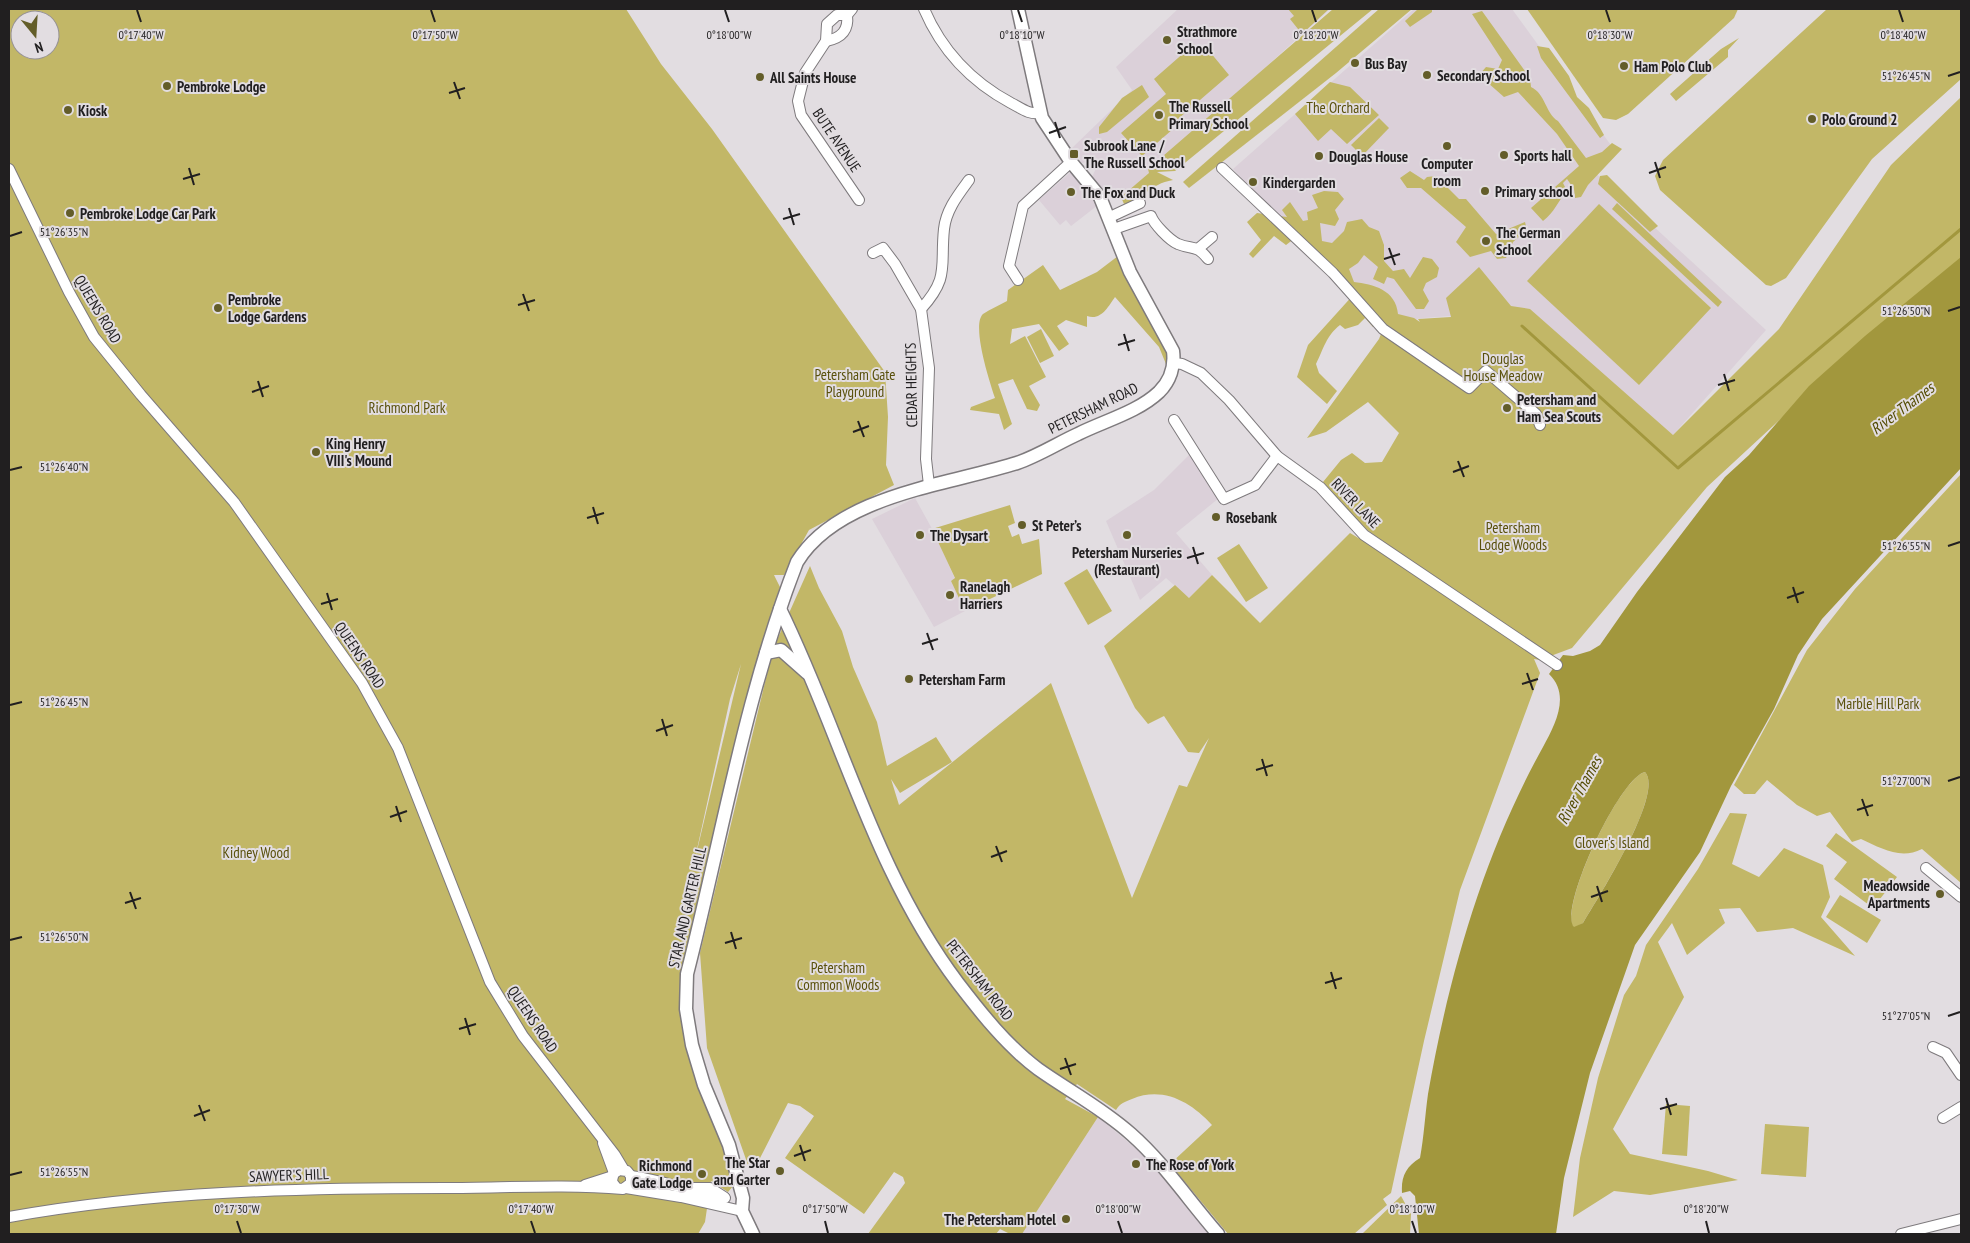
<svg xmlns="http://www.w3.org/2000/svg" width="1970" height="1243" viewBox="0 0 1970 1243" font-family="'PT Sans Narrow',sans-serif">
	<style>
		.built { fill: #dbd0d9 }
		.green { fill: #c2b767; fill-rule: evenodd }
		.water { fill: #a2973d; fill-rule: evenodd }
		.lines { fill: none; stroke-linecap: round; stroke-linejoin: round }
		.stream { stroke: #a2973d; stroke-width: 3 }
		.minor-casing { stroke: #7e7a7d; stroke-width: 12 }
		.major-casing { stroke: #7e7a7d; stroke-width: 15 }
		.minor { stroke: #fff; stroke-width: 10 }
		.major { stroke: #fff; stroke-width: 12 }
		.ticks { fill: none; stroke: #211f20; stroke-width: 2 }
		.poi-dot { fill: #635d29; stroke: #e2dde1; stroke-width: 2 }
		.labels { text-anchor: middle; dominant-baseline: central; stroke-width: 4; stroke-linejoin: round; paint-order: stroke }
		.poi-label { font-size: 15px; font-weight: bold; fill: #211f20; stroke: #e2dde1; text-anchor: start }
		.park-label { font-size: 15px; fill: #59500b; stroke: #e2dde1 }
		.street-label { font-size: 15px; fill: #211f20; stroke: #e2dde1 }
		.water-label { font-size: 16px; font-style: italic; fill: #544c03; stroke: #e2dde1 }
		.ticks-label { font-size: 12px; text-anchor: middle; fill: #211f20; stroke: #e2dde1; stroke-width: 4; stroke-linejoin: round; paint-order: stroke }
	</style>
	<rect width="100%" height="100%" fill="#e2dde1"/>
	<g class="built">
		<polygon points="1178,9 1330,9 1185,140 1127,199 1117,200 1112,198 1092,177 1097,166 1091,161 1082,163 1072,148 1132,90 1116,67"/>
		<polygon points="1414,9 1512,9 1613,148 1588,166 1766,330 1673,435 1522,311 1423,318 1381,325 1233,169"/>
		<polygon points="1072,171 1098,205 1071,226 1066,220 1060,225 1039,200"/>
		<polygon points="1190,454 1219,498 1176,533 1212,575 1189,598 1166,578 1140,600 1106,521 1154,490"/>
		<polygon points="915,498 936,536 955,579 951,581 965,611 934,627 872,519"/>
		<polygon points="1098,1117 1146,1157 1210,1234 1022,1234"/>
	</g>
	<g class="green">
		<path d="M9 9H626L661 64 712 129 885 372 888 417 886 465 894 485 809 530 784 575H774L780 587 754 669 681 1012 734 1185 728 1192 711 1181 705 1222 698 1234H9ZM20 20H50V50H20ZM741 664 692 872 730 699Z"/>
		<polygon points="1288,9 1329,9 1302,34 1290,19 1294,16"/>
		<path d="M1333 9H1373L1175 171 1157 172 1173 180C1149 184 1143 200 1124 204L1121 197 1149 173 1148 169Z"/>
		<polygon points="1379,9 1412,9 1336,73 1189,188 1183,182"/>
		<polygon points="1418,9 1432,9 1432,12 1410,27 1405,21"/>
		<polygon points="1527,9 1738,9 1734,18 1628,114 1616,120 1603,118"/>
		<polygon points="1827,9 1961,9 1961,79 1872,159 1786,278 1771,286 1766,285 1660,190 1655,176 1663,160"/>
		<path d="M1482 11 1530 78 1531 87C1546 94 1545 113 1558 121L1586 158 1602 152 1612 143 1622 149 1588 185 1581 197 1575 198 1574 189 1567 179 1563 183 1567 191C1558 201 1554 213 1543 221L1531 208 1579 166 1557 134 1518 92 1504 97 1479 75 1486 67 1498 69 1502 60 1472 14Z"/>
		<polygon points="1739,38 1728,50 1728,57 1676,101 1670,94 1721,49"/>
		<polygon points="1194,44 1205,56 1210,52 1229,75 1171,125 1173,129 1142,156 1121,133 1166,94 1154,79"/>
		<polygon points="1537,46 1549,48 1569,76 1577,97 1589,108 1604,135 1600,138 1541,58"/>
		<polygon points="1330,82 1350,87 1379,115 1347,144 1331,129 1318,141 1295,114"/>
		<polygon points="1142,85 1149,97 1107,132 1099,134 1099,127 1122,98"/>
		<path d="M1961 97V266L1863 343 1707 487 1572 648 1540 660 1534 659 1540 673 1460 890 1424 1041 1391 1193 1383 1199 1387 1205 1354 1234H1228L1170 1164 1212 1125C1191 1102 1163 1086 1132 1099 1125 1102 1120 1103 1116 1110L1077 1084 1065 1099 1098 1117 1022 1234H1010L1000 1229 996 1234H868L905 1183 903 1177 894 1172 864 1214 785 1158 814 1116 800 1106 788 1103 758 1162 749 1168 707 1048 700 953 773 649 810 566 819 588 842 631 853 667 877 722 887 766 936 737 952 762 900 793 891 779 899 805 1051 683 1132 898 1179 785 1187 787 1209 738 1199 753 1188 752 1164 716 1148 724 1135 708 1104 646 1175 585 1189 598 1212 575 1260 623 1350 533 1360 539 1356 531 1522 647 1362 526 1323 482 1341 460 1352 453 1365 463 1382 462 1399 433 1368 402 1326 432 1307 438 1379 339 1383 329 1381 325 1373 327 1365 318 1358 325 1345 329 1340 325C1326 336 1324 348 1316 364L1319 373 1337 391 1327 404 1297 377 1308 345 1355 293 1299 235 1286 245 1274 236 1253 258 1249 254 1261 240 1247 222 1257 213 1287 217 1282 210 1290 202 1303 221 1308 220 1307 212 1318 208 1312 195 1324 191 1338 192 1344 199 1335 210 1339 219 1335 226 1320 223 1322 241 1332 243 1344 231 1347 222 1362 219 1369 227 1379 231 1384 245V261L1393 271 1404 269 1410 278 1423 257 1432 259 1439 268 1437 277 1426 283 1423 290 1429 301 1424 309H1416L1394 279 1387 277 1384 284 1373 279 1378 267 1364 255 1358 263 1349 269 1354 282C1373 284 1396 290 1398 314L1414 318 1420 322 1418 319 1451 317 1446 298 1479 267 1511 306 1530 309 1673 435 1779 329 1891 165Z"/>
		<polygon points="1379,118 1389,128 1362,156 1351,145"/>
		<polygon points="1410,171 1424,180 1427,177 1436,176 1459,199 1466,199 1496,234 1525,222 1527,230 1513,242 1506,258 1497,259 1491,251 1470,257 1456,242 1466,227 1421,188 1407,188 1400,178"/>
		<polygon points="1607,175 1658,226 1650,232 1598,184 1600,176"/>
		<polygon points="1617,203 1722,302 1718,307 1612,209"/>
		<polygon points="1599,204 1711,308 1639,385 1527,281"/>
		<path d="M1118 256 1167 349 1169 357 1166 364 1159 347 1115 297C1108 307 1101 321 1087 316V327L1066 320 1057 326 1069 344 1059 351 1039 324 1012 329 1010 344 1025 336 1046 377 1029 386 1040 405 1037 411 1027 409 1013 379 998 384 1012 424 1004 430 999 414 970 410 971 407 995 398C990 383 971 325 983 314 990 309 1000 305 1007 301L1008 290 1043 265 1060 290 1097 272Z"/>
		<polygon points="1041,329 1054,356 1040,363 1027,337"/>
		<path d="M1961 474V883L1922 849C1900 860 1881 848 1861 839L1852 842 1830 812 1817 816 1797 805 1767 780 1755 794H1744L1734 785 1807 650 1855 589Z"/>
		<polygon points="1010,505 1015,523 1008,526 1012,537 1019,534 1022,544 1039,539 1042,574 965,611 951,581 955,578 932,529"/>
		<polygon points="1239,544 1268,588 1246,602 1217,558"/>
		<polygon points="1087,569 1112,611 1088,625 1064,583"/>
		<path d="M1645 772C1665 793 1596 901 1583 923L1574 928C1558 910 1619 778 1645 772Z"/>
		<polygon points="1730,813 1747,814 1732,864 1759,877 1784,848 1823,865 1830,897 1821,917 1855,956 1793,928 1757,932 1740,908 1719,909 1725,923 1687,955 1672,923 1658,942 1684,997 1613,1129 1630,1154 1708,1171 1738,1180 1650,1195 1614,1191 1573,1217 1580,1158 1598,1078 1624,995 1636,976 1646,945 1698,869"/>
		<polygon points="1836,833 1897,877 1873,908 1834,879 1847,862 1826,846"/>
		<polygon points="1840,895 1881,920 1867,943 1826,917"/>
		<polygon points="1666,1104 1690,1106 1687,1156 1662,1154"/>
		<polygon points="1765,1124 1809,1127 1806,1177 1761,1174"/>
		<polygon points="1401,1196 1411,1214 1410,1234 1362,1234"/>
	</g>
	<path class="water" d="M1961 257V468L1822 619 1798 655 1774 709 1731 786 1700 852 1635 945 1590 1073 1564 1178 1556 1234H1419L1415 1196 1410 1191 1402 1193C1401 1176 1406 1167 1420 1158 1424 1137 1425 1115 1428 1094 1449 974 1484 853 1543 747 1555 725 1571 695 1549 674L1563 655 1573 656 1590 651 1600 645 1637 592 1725 477 1749 455 1809 386 1865 336ZM1645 772C1665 793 1596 901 1583 923L1574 927C1558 910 1619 778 1645 772Z"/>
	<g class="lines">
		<polyline class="stream" points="1522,326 1678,468 1961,229"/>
		<g class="minor-casing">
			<g id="minor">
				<polyline points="852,9 847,15 837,15 827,24 826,41 805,73 798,101 801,115 859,200"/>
				<path d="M924 9C942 51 970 81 1011 103 1021 108 1029 115 1040 113"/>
				<path d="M826 41C841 38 849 31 847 15"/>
				<polyline points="1222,168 1333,273 1383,329 1469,388 1486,371 1536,414 1540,425"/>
				<polyline points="9,169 69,292 94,337 141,395 234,502 362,683 398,748 490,982 523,1036 615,1155 624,1170"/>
				<polyline points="1110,217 1140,203"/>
				<path d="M1114 229 1151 216C1154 224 1169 240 1178 244 1193 250 1196 244 1208 259"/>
				<polyline points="1199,248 1212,237"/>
				<polyline points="873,253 883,248 895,264 921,309 929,368 926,459 929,485"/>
				<polyline points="1018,280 1009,266 1023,206 1071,162"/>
				<path d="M921 309C950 277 940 267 944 229 946 210 958 195 969 180"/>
				<polyline points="1175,363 1182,364 1201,373 1229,400 1277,456 1320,487 1364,535 1557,665"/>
				<polyline points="1174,420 1224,499 1255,485 1277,456"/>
				<polyline points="1926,868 1961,897"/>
				<polyline points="1933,1047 1946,1053 1961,1075"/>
				<polyline points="1943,1118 1961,1107"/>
				<polyline points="603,1143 614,1173"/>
				<path d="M631 1176C663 1180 693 1193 725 1198"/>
				<polyline points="585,1185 613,1176"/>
				<polyline points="626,1188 681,1197 742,1211"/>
				<polyline points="693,1188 710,1188 724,1197"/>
				<path d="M9 1217C153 1191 300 1188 446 1188 504 1188 565 1184 623 1189L631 1183V1176L627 1171 619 1170 613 1174 612 1182 616 1187"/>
				<polyline points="1901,1234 1961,1219"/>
			</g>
		</g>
		<g class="major-casing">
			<g id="major">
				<path d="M780 609C841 733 874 872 958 983 981 1013 1007 1046 1038 1069 1069 1091 1102 1108 1131 1134 1164 1163 1189 1201 1218 1234"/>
				<polyline points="766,653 781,650 807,673"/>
				<path d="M753 1234 742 1211 743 1198 729 1145 704 1085 692 1045 686 1009 687 974C722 837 745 695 797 562 838 495 948 485 1017 463 1038 456 1058 443 1078 434 1104 421 1138 412 1159 392 1170 381 1175 366 1173 351L1130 272 1100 197 1071 162 1042 118 1018 9"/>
			</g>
		</g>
		<use href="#minor" class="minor"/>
		<use href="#major" class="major"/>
	</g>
	<path class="ticks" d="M137 10 141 22M431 10 435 22M725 10 729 22M1018 10 1022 22M1312 10 1316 22M1606 10 1610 22M1899 10 1903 22M1948 76 1960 72M454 82 460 99M449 93 465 88M1055 122 1060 138M1049 133 1066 127M1655 162 1660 178M189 168 194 185M1649 173 1666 167M183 179 200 174M789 208 794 225M783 219 800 214M10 236 22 232M1389 248 1395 265M1384 259 1400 254M523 294 529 311M518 305 535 300M1948 311 1960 307M1124 334 1129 351M1118 345 1135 340M1724 374 1729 391M258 381 263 397M1718 385 1735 380M252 392 269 386M858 421 864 437M853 432 869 426M1458 461 1464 477M10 470 22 467M1453 472 1469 466M593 507 598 524M587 518 604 513M1948 546 1960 542M1193 547 1198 564M1187 558 1204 553M1793 587 1798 603M327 593 332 610M1787 598 1804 592M321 604 338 599M927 633 933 650M922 644 938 639M1527 673 1533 690M1522 684 1538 679M10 705 22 702M662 719 667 736M656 731 673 725M1262 759 1267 776M1256 770 1273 765M1948 781 1960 777M1862 799 1868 816M396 806 401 822M1857 810 1873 805M390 817 407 811M996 846 1002 862M991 857 1007 851M1597 886 1602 902M130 892 136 909M1591 897 1608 891M125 903 141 898M731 932 736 949M10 940 22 937M725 943 742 938M1331 972 1336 989M1325 983 1342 978M1948 1016 1960 1012M465 1018 470 1035M459 1029 476 1024M1065 1058 1071 1075M1060 1069 1076 1064M1666 1098 1671 1115M199 1105 205 1121M1660 1109 1677 1104M194 1116 210 1110M800 1145 805 1161M794 1156 811 1150M10 1175 22 1172M237 1221 241 1233M531 1221 535 1233M825 1221 828 1233M1118 1221 1122 1233M1412 1221 1416 1233M1706 1221 1709 1233"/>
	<g class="poi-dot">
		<circle cx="1167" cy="40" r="5"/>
		<circle cx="1355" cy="63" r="5"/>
		<circle cx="1624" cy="66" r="5"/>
		<circle cx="1427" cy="75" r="5"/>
		<circle cx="760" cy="77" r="5"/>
		<circle cx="167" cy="86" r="5"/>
		<circle cx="68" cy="110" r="5"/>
		<circle cx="1159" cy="115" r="5"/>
		<circle cx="1812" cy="119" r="5"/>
		<circle cx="1447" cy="146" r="5"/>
		<rect x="1069" y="149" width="10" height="10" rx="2.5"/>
		<circle cx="1504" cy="155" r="5"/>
		<circle cx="1319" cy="156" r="5"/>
		<circle cx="1253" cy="182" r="5"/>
		<circle cx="1485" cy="191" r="5"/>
		<circle cx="1071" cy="192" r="5"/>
		<circle cx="70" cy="213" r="5"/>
		<circle cx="1486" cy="241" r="5"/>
		<circle cx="218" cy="308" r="5"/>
		<circle cx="1507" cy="408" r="5"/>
		<circle cx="316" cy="452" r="5"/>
		<circle cx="1216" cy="517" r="5"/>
		<circle cx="1022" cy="525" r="5"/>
		<circle cx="920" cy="535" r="5"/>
		<circle cx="1127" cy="535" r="5"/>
		<circle cx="950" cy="595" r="5"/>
		<circle cx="909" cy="679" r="5"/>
		<circle cx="1940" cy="894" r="5"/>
		<circle cx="1136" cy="1164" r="5"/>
		<circle cx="780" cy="1171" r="5"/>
		<circle cx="702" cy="1174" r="5"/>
		<circle cx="1066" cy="1219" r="5"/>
	</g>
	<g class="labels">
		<g class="poi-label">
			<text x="1177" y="31">Strathmore<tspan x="1177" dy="17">School</tspan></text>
			<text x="1365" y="63">Bus Bay</text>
			<text x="1634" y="66">Ham Polo Club</text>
			<text x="1437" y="75">Secondary School</text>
			<text x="770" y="77">All Saints House</text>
			<text x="177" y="86">Pembroke Lodge</text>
			<text x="1169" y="106">The Russell<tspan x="1169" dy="17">Primary School</tspan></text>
			<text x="78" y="110">Kiosk</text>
			<text x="1822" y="119">Polo Ground 2</text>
			<text x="1084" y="145">Subrook Lane /<tspan x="1084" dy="17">The Russell School</tspan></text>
			<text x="1514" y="155">Sports hall</text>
			<text x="1329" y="156">Douglas House</text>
			<text x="1447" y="163" text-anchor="middle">Computer<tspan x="1447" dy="17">room</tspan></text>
			<text x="1263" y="182">Kindergarden</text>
			<text x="1495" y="191">Primary school</text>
			<text x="1081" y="192">The Fox and Duck</text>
			<text x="80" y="213">Pembroke Lodge Car Park</text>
			<text x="1496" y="232">The German<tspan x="1496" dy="17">School</tspan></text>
			<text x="228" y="299">Pembroke<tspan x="228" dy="17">Lodge Gardens</tspan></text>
			<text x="1517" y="399">Petersham and<tspan x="1517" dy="17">Ham Sea Scouts</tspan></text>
			<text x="326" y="443">King Henry<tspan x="326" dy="17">VIII's Mound</tspan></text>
			<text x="1226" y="517">Rosebank</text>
			<text x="1032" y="525">St Peter’s</text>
			<text x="930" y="535">The Dysart</text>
			<text x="1127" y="552" text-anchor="middle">Petersham Nurseries<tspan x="1127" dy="17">(Restaurant)</tspan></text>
			<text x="960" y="586">Ranelagh<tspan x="960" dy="17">Harriers</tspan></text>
			<text x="919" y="679">Petersham Farm</text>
			<text x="1930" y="885" text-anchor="end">Meadowside<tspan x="1930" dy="17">Apartments</tspan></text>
			<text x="770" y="1162" text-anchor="end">The Star<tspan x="770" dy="17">and Garter</tspan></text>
			<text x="1146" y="1164">The Rose of York</text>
			<text x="692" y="1165" text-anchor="end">Richmond<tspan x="692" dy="17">Gate Lodge</tspan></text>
			<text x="1056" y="1219" text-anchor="end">The Petersham Hotel</text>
		</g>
		<g class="park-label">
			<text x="1338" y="107">The Orchard</text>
			<text x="1503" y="358">Douglas<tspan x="1503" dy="17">House Meadow</tspan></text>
			<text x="855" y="374">Petersham Gate<tspan x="855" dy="17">Playground</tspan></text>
			<text x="407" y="407">Richmond Park</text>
			<text x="1513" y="527">Petersham<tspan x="1513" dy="17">Lodge Woods</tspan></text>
			<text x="1878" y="703">Marble Hill Park</text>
			<text x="1612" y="842">Glover's Island</text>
			<text x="256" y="852">Kidney Wood</text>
			<text x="838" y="967">Petersham<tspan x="838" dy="17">Common Woods</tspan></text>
		</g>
		<g class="street-label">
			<text transform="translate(837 140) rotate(56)">BUTE AVENUE</text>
			<text transform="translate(98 309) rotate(59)">QUEENS ROAD</text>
			<text transform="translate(911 385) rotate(-91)">CEDAR HEIGHTS</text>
			<text transform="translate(1093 408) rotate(-26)">PETERSHAM ROAD</text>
			<text transform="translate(1356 503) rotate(46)">RIVER LANE</text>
			<text transform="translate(360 655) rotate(56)">QUEENS ROAD</text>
			<text transform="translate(687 907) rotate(-77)">STAR AND GARTER HILL</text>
			<text transform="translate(980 980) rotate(52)">PETERSHAM ROAD</text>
			<text transform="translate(533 1019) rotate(56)">QUEENS ROAD</text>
			<text transform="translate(289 1175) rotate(-2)">SAWYER'S HILL</text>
		</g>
		<g class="water-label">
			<text transform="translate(1902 408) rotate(-37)">River Thames</text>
			<text transform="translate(1579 790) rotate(-61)">River Thames</text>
		</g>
	</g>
	<g class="ticks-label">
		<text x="141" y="39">0°17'40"W</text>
		<text x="435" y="39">0°17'50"W</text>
		<text x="729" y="39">0°18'00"W</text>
		<text x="1022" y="39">0°18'10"W</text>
		<text x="1316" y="39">0°18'20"W</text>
		<text x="1610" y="39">0°18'30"W</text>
		<text x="1903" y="39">0°18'40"W</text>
		<text x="1906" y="80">51°26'45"N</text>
		<text x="64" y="236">51°26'35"N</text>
		<text x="1906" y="315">51°26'50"N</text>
		<text x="64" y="471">51°26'40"N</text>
		<text x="1906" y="550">51°26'55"N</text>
		<text x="64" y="706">51°26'45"N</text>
		<text x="1906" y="785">51°27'00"N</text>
		<text x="64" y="941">51°26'50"N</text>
		<text x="1906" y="1020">51°27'05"N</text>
		<text x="64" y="1176">51°26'55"N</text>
		<text x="825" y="1213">0°17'50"W</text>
		<text x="1412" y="1213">0°18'10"W</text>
		<text x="237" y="1213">0°17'30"W</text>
		<text x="531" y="1213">0°17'40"W</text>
		<text x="1118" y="1213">0°18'00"W</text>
		<text x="1706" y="1213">0°18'20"W</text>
	</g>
	<rect width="1970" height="1243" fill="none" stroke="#211f20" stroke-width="20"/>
	<g transform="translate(35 35) rotate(162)"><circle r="24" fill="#e2dde1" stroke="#959194"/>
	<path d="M0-4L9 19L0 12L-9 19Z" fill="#635d29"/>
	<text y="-8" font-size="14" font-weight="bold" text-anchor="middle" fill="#211f20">N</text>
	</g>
</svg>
